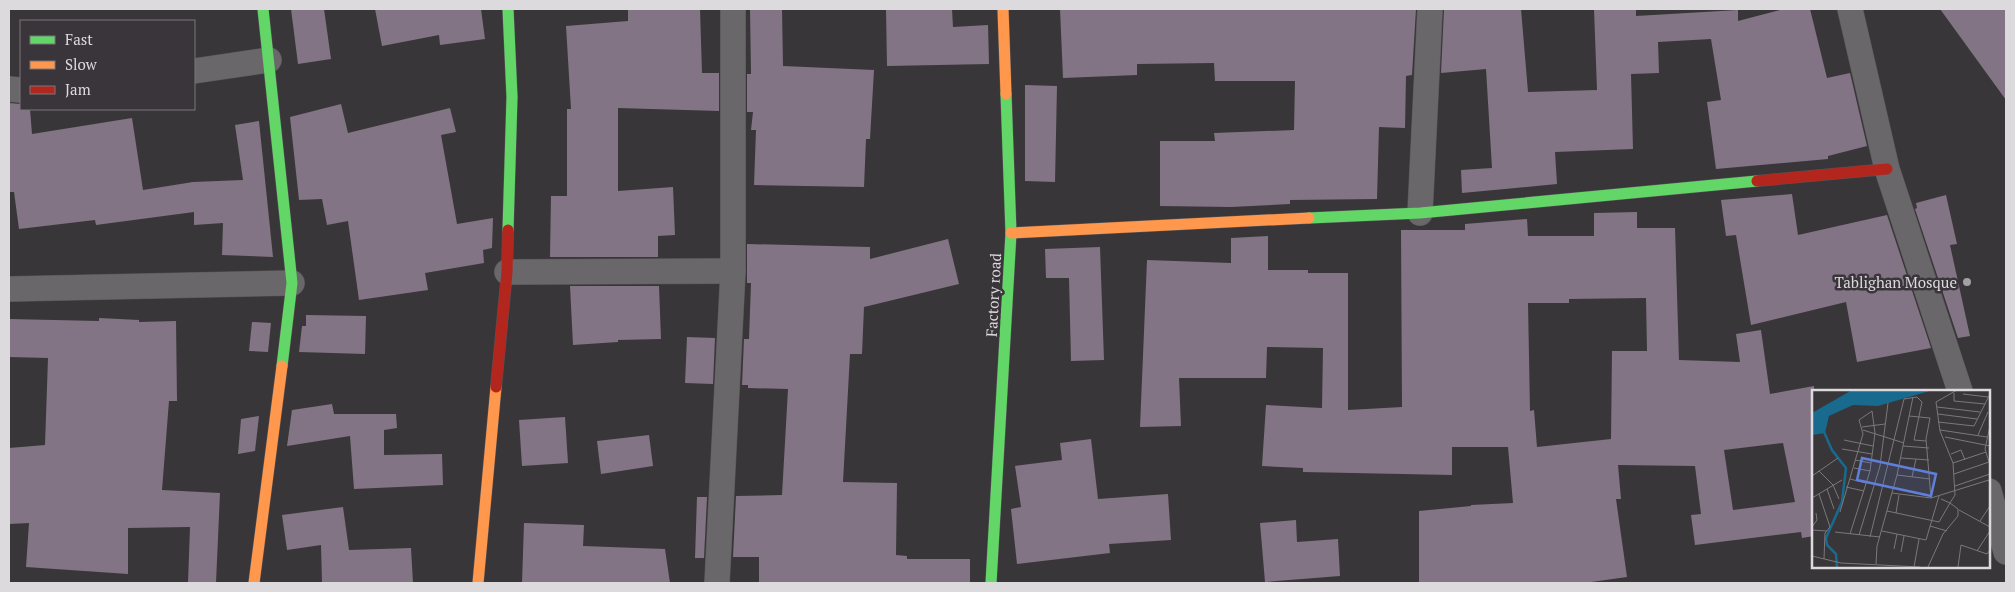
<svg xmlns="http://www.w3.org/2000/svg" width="2015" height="592" viewBox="0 0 2015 592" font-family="'PT Serif',serif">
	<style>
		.building { fill: #827484; fill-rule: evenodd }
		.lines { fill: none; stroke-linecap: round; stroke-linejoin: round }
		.street-casing { stroke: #565356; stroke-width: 26 }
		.fast-casing { stroke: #565356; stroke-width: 12 }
		.slow-casing { stroke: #565356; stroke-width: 12 }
		.jam-casing { stroke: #565356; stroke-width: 12 }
		.street { stroke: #696769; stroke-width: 25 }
		.fast { stroke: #63d668; stroke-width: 11 }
		.slow { stroke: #ff974d; stroke-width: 11 }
		.jam { stroke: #b3261e; stroke-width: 11 }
		.poi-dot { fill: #a4a1a4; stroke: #3a353a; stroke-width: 2 }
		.labels { text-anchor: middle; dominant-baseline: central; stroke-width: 5; stroke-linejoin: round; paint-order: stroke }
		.poi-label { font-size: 15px; fill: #dddadd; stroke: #3a353a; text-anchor: end }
		.street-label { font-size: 15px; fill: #dddadd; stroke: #3a353a }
		.inset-river { fill: none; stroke: #186a8f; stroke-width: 2.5 }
		.inset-road { fill: none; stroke: #7b787b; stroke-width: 1 }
		.view { fill: #607fda; fill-opacity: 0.15; stroke: #607fda; stroke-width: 2.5 }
		.inset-edge { fill: none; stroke: #dddadd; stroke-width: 2.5 }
	</style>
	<rect width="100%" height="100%" fill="#393639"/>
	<g class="building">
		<polygon points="291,9 324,9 331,59 298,64"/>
		<polygon points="375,9 481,9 485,39 440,45 439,35 382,46"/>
		<polygon points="628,9 700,9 702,73 719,73 719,111 618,108 618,191 673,187 675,235 658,236 658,257 550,257 551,196 567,196 567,109 571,109 566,26 628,21"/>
		<polygon points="750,9 782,9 783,66 874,70 870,139 866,139 864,187 754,185 756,130 751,130 753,112 747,112 747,74 751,74"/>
		<polygon points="886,9 952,9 953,27 988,25 989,64 887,66"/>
		<polygon points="1060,9 1416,9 1412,75 1406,76 1405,128 1379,127 1377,199 1290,200 1290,204 1231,207 1160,206 1160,141 1215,141 1214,133 1294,130 1295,81 1215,81 1214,63 1137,64 1137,75 1063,78"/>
		<polygon points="1444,9 1521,9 1528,92 1597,90 1594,9 1636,9 1636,16 1738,10 1738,21 1784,9 1810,9 1827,78 1850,73 1867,146 1828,156 1828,159 1716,169 1707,102 1721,100 1711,39 1658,42 1659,73 1631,74 1633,149 1555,152 1557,184 1462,193 1461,170 1492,168 1486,69 1441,73"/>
		<polygon points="1940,9 2006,9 2006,100"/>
		<polygon points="1025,85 1057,86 1055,182 1025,181"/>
		<polygon points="9,103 21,104 21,109 30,109 32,134 132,118 143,190 193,182 243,180 235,125 259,121 273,257 222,255 223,223 194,225 194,212 96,225 95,220 19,229 14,192 9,192"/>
		<polygon points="341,104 348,133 450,108 456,132 441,135 457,224 493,218 492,248 483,250 484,263 425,273 428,290 359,300 348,221 327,225 322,199 299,200 290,117"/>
		<polygon points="1792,194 1798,235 1887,215 1931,348 1857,362 1846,302 1751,325 1736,235 1726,236 1721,200"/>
		<polygon points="1946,195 1957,244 1950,245 1970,336 1958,338 1915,209 1917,208 1916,203"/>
		<path d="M1637 212V228H1675L1679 360 1740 362 1736 334 1761 330 1770 394 1814 386V536L1802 538 1801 532 1695 545 1691 515 1701 514 1695 466 1618 465 1621 499H1616L1627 577 1584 583H1419V511L1471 506V505L1513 503 1508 447H1452V475L1303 472V468L1262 466 1266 405 1322 408 1323 348 1267 347 1266 378H1179L1181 426 1140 427 1147 260 1231 263V238L1268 236V270H1308V273H1348V410L1402 407 1401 230H1465V224L1527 219 1528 236H1594V213ZM1646 298 1647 351H1612L1611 439 1537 447 1534 410 1530 411 1528 303H1569V299ZM1783 443 1795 502 1733 510 1724 450Z"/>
		<polygon points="948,239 959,284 864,307 862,354 850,354 843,482 897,483 896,555 907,556 907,559 970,559 970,583 759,583 759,557 733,557 736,496 782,495 788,389 748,388 748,385 742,385 744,339 749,339 751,283 747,283 747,244 870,247 870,259"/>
		<polygon points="1100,247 1104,360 1071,361 1069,278 1046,278 1045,249"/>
		<polygon points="570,286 659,286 661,339 618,340 618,342 573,345"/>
		<polygon points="306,315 366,316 365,354 299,352 302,326 306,326"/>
		<polygon points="99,318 139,320 139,322 176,321 177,401 169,401 162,490 220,493 216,583 188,583 190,527 128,528 128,574 26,567 29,523 9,524 9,448 45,445 48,358 9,357 9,319 99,321"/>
		<polygon points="252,322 271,323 268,352 249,351"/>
		<polygon points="687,337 715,338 713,384 685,383"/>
		<polygon points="332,404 334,414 396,414 397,428 384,430 384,455 442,454 443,485 354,489 350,436 287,446 292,410"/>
		<polygon points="259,416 255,451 238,454 241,419"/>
		<polygon points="565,417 568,463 522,466 519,420"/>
		<polygon points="649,435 653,466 601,474 597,441"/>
		<polygon points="1091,439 1098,499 1168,494 1171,540 1109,544 1110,553 1017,564 1011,509 1021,507 1015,466 1062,460 1060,443"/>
		<polygon points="697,497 707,497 704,558 695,558"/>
		<polygon points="343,507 349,550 411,548 413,583 322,583 321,545 287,550 282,515"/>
		<polygon points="1296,520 1297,542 1338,539 1340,576 1265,582 1260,523"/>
		<polygon points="524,523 584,525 583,546 665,549 670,583 522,583"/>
	</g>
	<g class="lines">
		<g class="street-casing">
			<g id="street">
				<polyline points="1850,9 1887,169 1960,391"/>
				<polyline points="194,71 269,60"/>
				<polyline points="9,89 21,90"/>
				<polyline points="1420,213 1430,9"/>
				<polyline points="507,272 733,271"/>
				<polyline points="9,289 292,283"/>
				<polyline points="1989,491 2006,552"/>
				<polyline points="717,583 733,271 733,9"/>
			</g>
		</g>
		<g class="fast-casing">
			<g id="fast">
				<polyline points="263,9 292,283 282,366"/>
				<polyline points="508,9 512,97 508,230"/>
				<polyline points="1309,218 1420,213 1757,181"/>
				<polyline points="991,583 1011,233 1006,94"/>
			</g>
		</g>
		<g class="slow-casing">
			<g id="slow">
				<polyline points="1003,9 1006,94"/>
				<polyline points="1011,233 1309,218"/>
				<polyline points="254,583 282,366"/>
				<polyline points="478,583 496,387"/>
			</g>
		</g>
		<g class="jam-casing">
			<g id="jam">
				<polyline points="1757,181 1887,169"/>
				<polyline points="496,387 507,272 508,230"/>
			</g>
		</g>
		<use href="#street" class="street"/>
		<use href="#fast" class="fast"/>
		<use href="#slow" class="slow"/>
		<use href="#jam" class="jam"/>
	</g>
	<circle class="poi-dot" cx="1967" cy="282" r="5"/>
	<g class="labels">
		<g class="poi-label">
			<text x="1957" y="282">Tablighan Mosque</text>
		</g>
		<g class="street-label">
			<text transform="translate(993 295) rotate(-87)">Factory road</text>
		</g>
	</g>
	<g transform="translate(1812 390)">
		<rect width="178" height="178" fill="#393639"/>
		<path d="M40 0H121L66 16 41 15 17 26 13 43 0 45V23Z" fill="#186a8f"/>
		<path class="inset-river" d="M12 42 20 60 34 78 30 112 14 148 15 155 24 164 25 177"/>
		<path class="inset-road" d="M142 3V11L173 14M151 4 176 7M125 17 168 22M126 24 165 29M97 26 118 28 114 49 119 108M126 32 162 36 178 4M50 37 73 34M51 40 92 53M128 40 175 47M166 45 176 22M133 47 178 56M32 50 61 56M91 56 117 58M30 59 60 64M139 64 149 60 153 70M89 68 117 70M43 70 59 73M141 73 174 62M42 78 58 81M7 81 21 95 27 109M142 84 177 72 173 59 178 36M85 85 118 89M0 86 26 68M100 87 104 69M38 89 54 93M143 96 178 84M34 97 52 101M15 99 22 119M80 103 119 108 177 90 178 95M7 104 18 137 13 143 12 169M0 108 30 90M147 120 178 137M75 121 127 132 138 113 129 109M28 122 51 44 47 30 60 21 63 43 58 81 38 144M84 123 87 105M168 131 178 116M118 136 135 141M0 137 5 130 4 123M0 140 15 141M70 141 114 150 127 106M23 142 68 147M47 145 68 76 76 13M58 147 92 9 105 7 110 12 102 50 114 51M82 159 85 144M165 161 178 141M89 162 92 146M0 166 29 173 108 177M64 174 65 156 85 85 101 7M102 177 107 149M116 177 131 144 146 126V119L138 113 143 105 141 73 128 41 124 12 145 0M146 177 149 155 175 164 178 160"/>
		<path class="view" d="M50 68 124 84 119 106 45 90Z"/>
		<rect width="178" height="178" class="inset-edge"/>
	</g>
	<rect width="2015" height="592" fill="none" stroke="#dddadd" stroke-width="20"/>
	<rect x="20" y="20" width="175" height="90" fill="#3a353a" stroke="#7b777b"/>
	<rect x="30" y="36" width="25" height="8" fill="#63d668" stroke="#7b777b"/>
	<text x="65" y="45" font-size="15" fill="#dddadd">Fast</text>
	<rect x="30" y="61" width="25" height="8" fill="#ff974d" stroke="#7b777b"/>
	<text x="65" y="70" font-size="15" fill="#dddadd">Slow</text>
	<rect x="30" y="86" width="25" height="8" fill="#b3261e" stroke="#7b777b"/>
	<text x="65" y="95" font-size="15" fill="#dddadd">Jam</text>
</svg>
